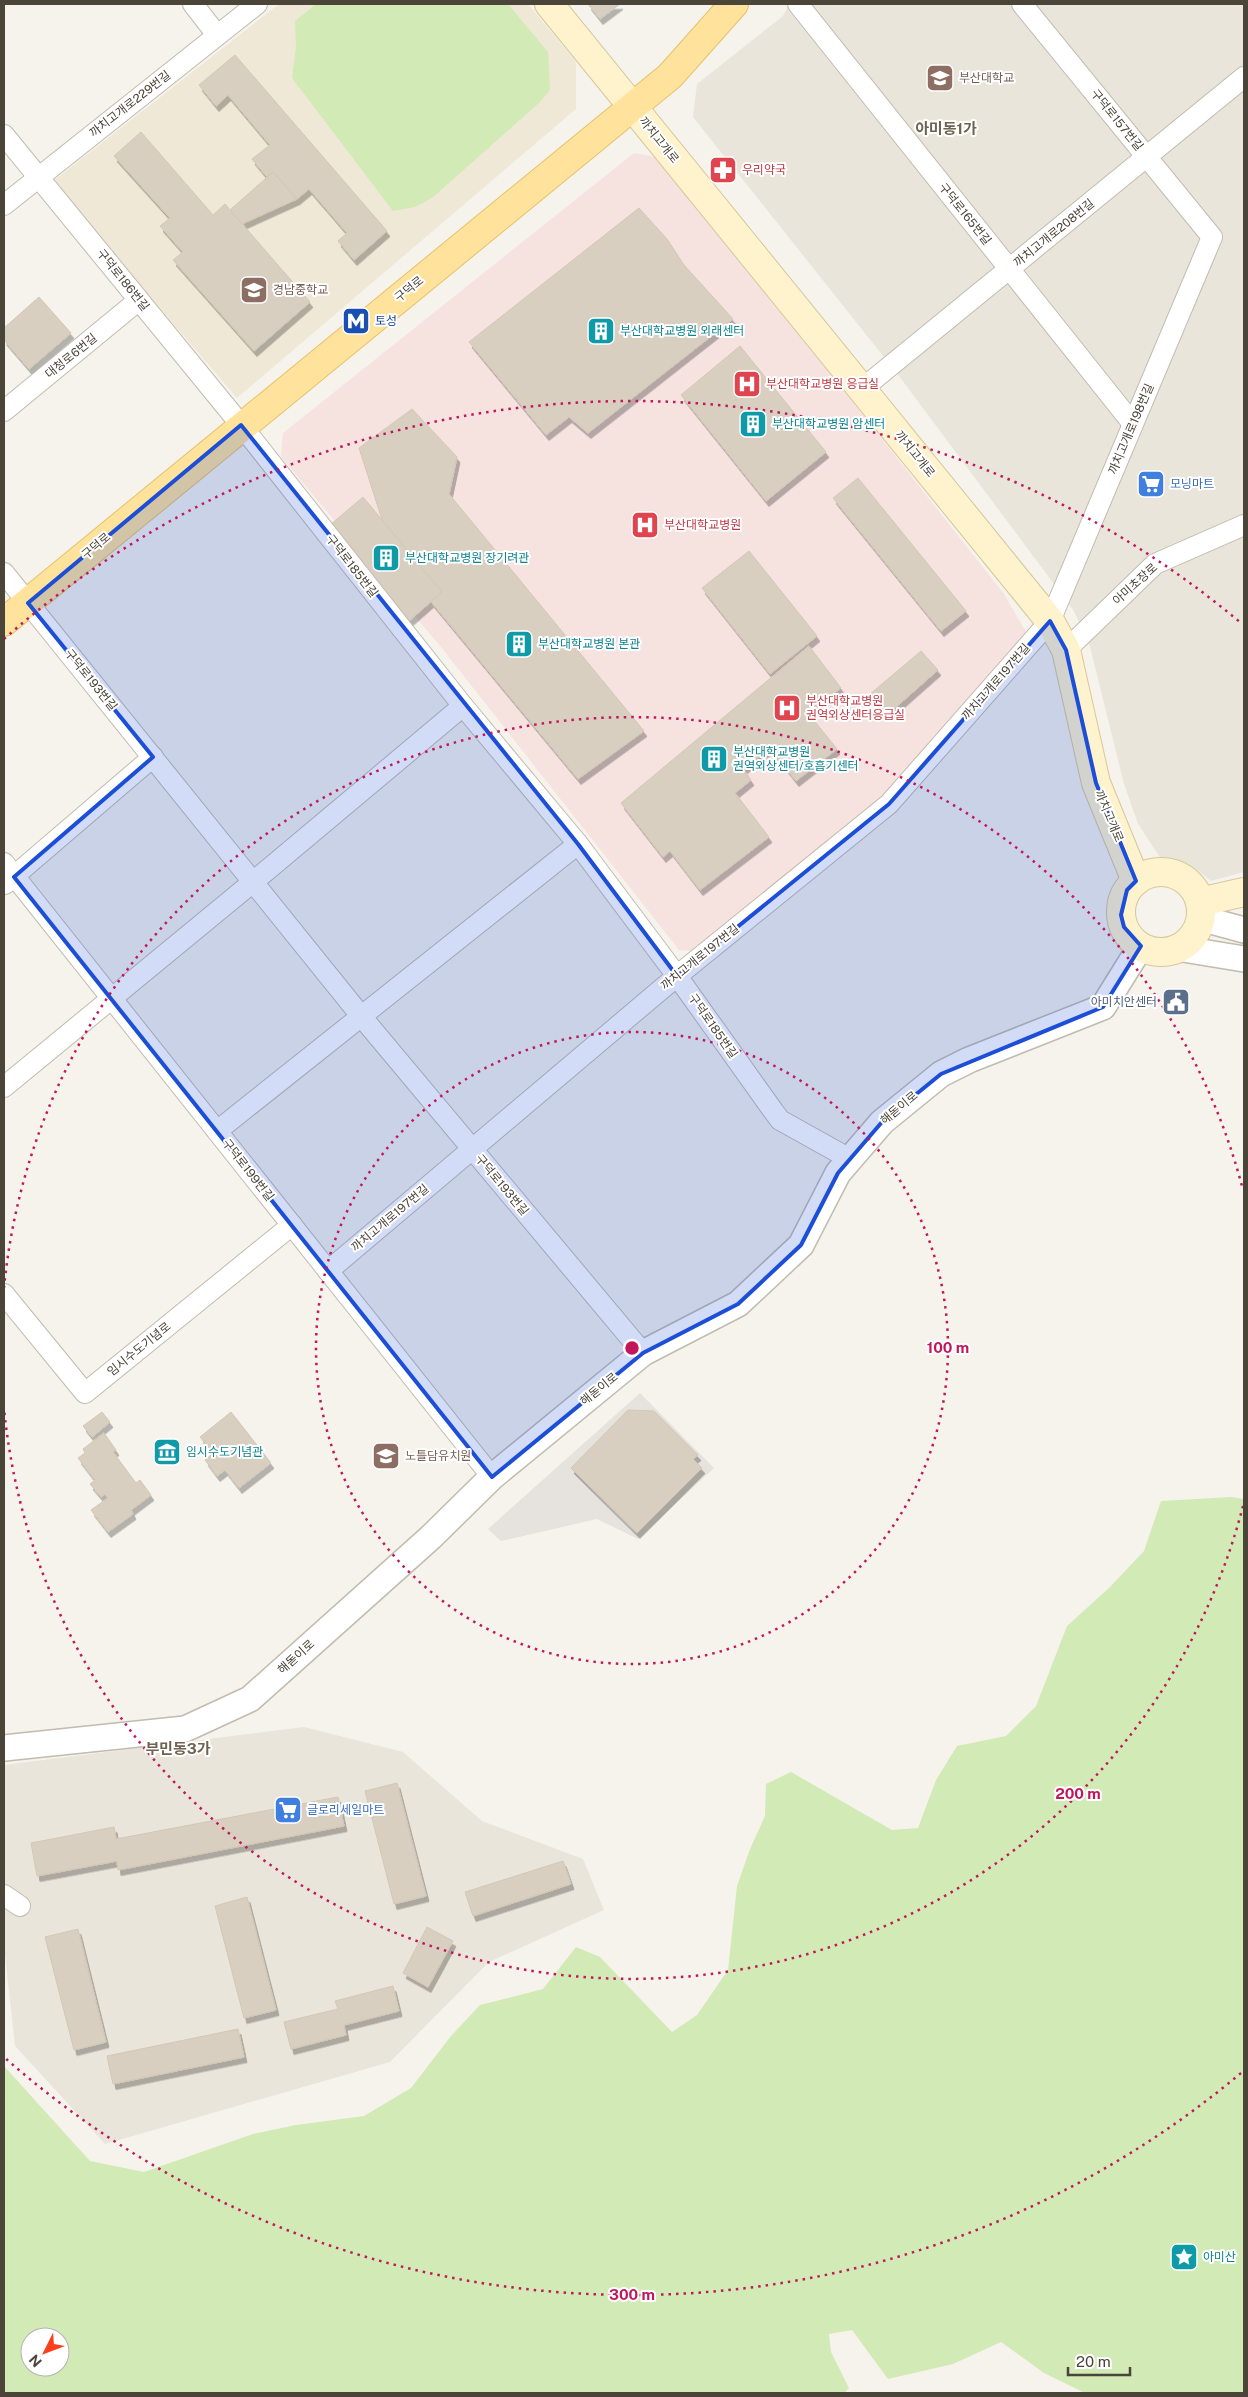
<svg xmlns="http://www.w3.org/2000/svg" width="1248" height="2397" viewBox="0 0 1248 2397" font-family="'Public Sans','Noto Sans KR',sans-serif">
	<style>
		.residential { fill: #eae5da }
		.industrial { fill: #e6e2dd }
		.education { fill: #efe8d6 }
		.medical { fill: #f6e3e0 }
		.green { fill: #d2eab5; fill-rule: evenodd }
		.building { fill: #d8cfc1; stroke: #d3c7b4; filter: url(#shadow) }
		.lines { fill: none; stroke-linecap: round; stroke-linejoin: round }
		.minor-casing { stroke: #c2bbae; stroke-width: 22 }
		.tertiary-casing { stroke: #c2bbae; stroke-width: 28 }
		.secondary-casing { stroke: #d6c79b; stroke-width: 30 }
		.primary-casing { stroke: #e6c16a; stroke-width: 30 }
		.minor { stroke: #fff; stroke-width: 20 }
		.tertiary { stroke: #fff; stroke-width: 25 }
		.secondary { stroke: #fff3cd; stroke-width: 28 }
		.primary { stroke: #ffe39c; stroke-width: 28 }
		.marked { fill: #1d4ed8; fill-opacity: 0.2; stroke: #1d4ed8; stroke-width: 4; stroke-linejoin: round }
		.ring { fill: none; stroke: #c2185b; stroke-width: 2.5; stroke-dasharray: 2.5 5 }
		.labels { text-anchor: middle; dominant-baseline: central; stroke-width: 4; stroke-linejoin: round; paint-order: stroke }
		.education-label { font-size: 12px; fill: #785e54; stroke: #fff; text-anchor: start }
		.street-label { font-size: 12px; fill: #4b4439; stroke: #fff }
		.health-label { font-size: 12px; fill: #be3a42; stroke: #fff; text-anchor: start }
		.transit-label { font-size: 12px; fill: #164399; stroke: #fff; text-anchor: start }
		.culture-label { font-size: 12px; fill: #0d838f; stroke: #fff; text-anchor: start }
		.shop-label { font-size: 12px; fill: #366cbe; stroke: #fff; text-anchor: start }
		.service-label { font-size: 12px; fill: #4e5e75; stroke: #fff; text-anchor: end }
		.quarter-label { font-size: 15px; font-weight: bold; fill: #6e6250; stroke: #fff }
		.centre { fill: #c2185b; stroke: #fff; stroke-width: 2.5 }
		.ring-label { font-size: 15px; text-anchor: middle; font-weight: bold; fill: #c2185b; stroke: #fff; stroke-width: 4; stroke-linejoin: round; paint-order: stroke }
	</style>
	<defs>
		<filter id="shadow"><feDropShadow dx="3" dy="5.5" stdDeviation="0" flood-color="#0004"/></filter>
	</defs>
	<rect width="100%" height="100%" fill="#f6f3ec"/>
	<g class="residential">
		<polygon points="789,4 1244,4 1244,872 1211,881 1200,872 1181,864 1163,862 1138,824 1124,784 1090,647 1074,611 899,376 693,117 697,84 783,16"/>
		<polygon points="304,1727 403,1752 482,1821 583,1859 604,1910 489,1962 390,2062 105,2144 15,2046 4,1946 4,1765"/>
	</g>
	<polygon class="industrial" points="640,1393 714,1468 638,1539 597,1519 501,1541 488,1529"/>
	<polygon class="education" points="279,4 528,4 576,62 576,109 237,398 52,182"/>
	<polygon class="medical" points="634,153 661,158 1004,594 1026,632 890,794 697,951 679,950 441,647 281,457 283,433"/>
	<g class="green">
		<polygon points="316,4 508,4 548,52 550,90 540,102 432,198 415,207 393,211 292,78 296,47 295,21"/>
		<path d="M1231 1497 1244 1499V2393H1085L1044 2373 1001 2342 953 2364 888 2379 852 2330 829 2334 831 2352 849 2388 844 2393H4V2066L90 2161 144 2172 253 2134 296 2125 364 2116 411 2088 451 2036 480 2005 543 1989 576 1947 600 1957 672 2032 697 2015 728 1970 737 1886 750 1849 765 1816 766 1784 791 1772 892 1830 918 1828 936 1780 957 1746 1006 1736 1036 1706 1067 1626 1110 1587 1144 1551 1161 1501ZM30 2337H60V2367H30Z"/>
	</g>
	<g class="building">
		<polygon points="588,4 620,4 600,19"/>
		<polygon points="235,55 387,231 354,260 338,241 347,233 309,189 297,199 273,172 267,177 252,159 270,145 228,95 216,106 199,85"/>
		<polygon points="141,132 213,215 225,204 310,302 254,351 173,260 183,252 160,226 170,218 114,156"/>
		<polygon points="273,172 297,199 242,224 230,210"/>
		<polygon points="639,208 667,239 684,265 733,319 588,433 569,417 546,435 469,342"/>
		<polygon points="39,297 71,333 29,369 4,340 4,328"/>
		<polygon points="740,346 826,452 766,501 681,395"/>
		<polygon points="412,409 457,457 449,494 644,731 578,779 394,557 359,448"/>
		<polygon points="858,478 966,611 941,631 833,498"/>
		<polygon points="363,497 442,592 409,621 330,525"/>
		<polygon points="749,551 817,636 770,674 702,588"/>
		<polygon points="809,646 841,688 808,713 837,749 796,781 770,748 743,769 751,780 735,793 769,837 700,890 670,851 663,857 621,803"/>
		<polygon points="921,651 938,670 887,715 869,695"/>
		<polygon points="628,1410 654,1411 698,1455 693,1459 702,1468 637,1533 571,1468"/>
		<polygon points="102,1412 110,1422 92,1437 83,1426"/>
		<polygon points="231,1412 271,1463 239,1488 225,1470 217,1476 205,1460 213,1453 200,1437"/>
		<polygon points="104,1433 116,1450 113,1452 136,1483 140,1480 151,1495 131,1510 133,1514 108,1532 91,1510 108,1498 105,1494 101,1497 90,1484 95,1480 78,1458 85,1453 83,1449"/>
		<polygon points="397,1783 426,1896 394,1904 365,1791"/>
		<polygon points="338,1797 344,1826 118,1870 117,1861 37,1876 31,1843 114,1827 116,1839"/>
		<polygon points="563,1861 571,1884 473,1916 465,1892"/>
		<polygon points="247,1897 276,2010 244,2018 215,1906"/>
		<polygon points="427,1927 453,1941 428,1987 403,1973"/>
		<polygon points="78,1929 106,2042 74,2050 45,1937"/>
		<polygon points="393,1986 399,2011 344,2025 346,2035 291,2049 284,2022 338,2009 335,2001"/>
		<polygon points="238,2029 244,2057 113,2084 107,2056"/>
	</g>
	<g class="lines">
		<g class="minor-casing">
			<g id="minor">
				<polyline points="193,4 217,35"/>
				<polyline points="798,4 1133,424"/>
				<polyline points="4,135 241,425 463,706 578,844 677,976 774,1112 780,1120 850,1159"/>
				<polyline points="4,205 257,4"/>
				<polyline points="862,389 1244,77"/>
				<polyline points="4,411 139,300"/>
				<polyline points="4,573 361,1016 643,1353"/>
				<polyline points="1066,650 1155,564 1244,525"/>
				<polyline points="4,863 492,1477"/>
				<polyline points="5,884 153,757"/>
				<polyline points="4,1087 253,882 463,706"/>
				<polyline points="217,1131 578,844"/>
				<polyline points="328,1271 677,976 889,804 1050,621 1212,237 1022,4"/>
				<polyline points="4,1294 85,1393 292,1225"/>
				<polyline points="4,1895 20,1906"/>
			</g>
		</g>
		<g class="tertiary-casing">
			<g id="tertiary">
				<polyline points="1200,918 1244,930"/>
				<polyline points="1177,948 1244,959"/>
				<polyline points="4,1748 185,1729 250,1699 431,1537 492,1477 643,1353 738,1304 801,1245 838,1173 882,1122 941,1074 969,1060 1103,1007 1141,946"/>
			</g>
		</g>
		<g class="secondary-casing">
			<g id="secondary">
				<polyline points="549,4 1050,621 1066,650 1096,783 1136,881"/>
				<circle cx="1161" cy="912" r="40"/>
				<polyline points="1200,902 1244,892"/>
			</g>
		</g>
		<g class="primary-casing">
			<polyline id="primary" points="4,622 670,76 734,4"/>
		</g>
		<use href="#minor" class="minor"/>
		<use href="#tertiary" class="tertiary"/>
		<use href="#secondary" class="secondary"/>
		<use href="#primary" class="primary"/>
	</g>
	<path class="marked" d="M241 425 578 844 677 976 889 804 1050 621 1066 650 1096 783 1136 881 1127 890 1121 915 1124 927 1141 946 1103 1007 941 1074 882 1122 838 1173 801 1245 738 1304 643 1353 492 1477 14 877 153 757 28 603Z"/>
	<g class="ring">
		<circle cx="632" cy="1348" r="316"/>
		<path d="M1243 1506A631 631 0 0 1 4 1408M4 1288A631 631 0 0 1 1243 1190"/>
		<path d="M1241 2073A947 947 0 0 1 4 2057M4 639A947 947 0 0 1 1241 623"/>
	</g>
	<defs>
		<g id="university-square" transform="scale(1.4375)"><rect x="-9" y="-9" width="18" height="18" rx="4" fill="#8d6e63" stroke="#fff"/><path d="M0-5L7-2L0 1L-7-2ZM-4 1L0 2.5L4 1V4Q0 6-4 4Z" fill="#fff"/></g>
		<g id="pharmacy-square" transform="scale(1.4375)"><rect x="-9" y="-9" width="18" height="18" rx="4" fill="#e0444e" stroke="#fff"/><path d="M-2-6h4v4h4v4h-4v4h-4v-4h-4v-4h4Z" fill="#fff"/></g>
		<g id="school-square" transform="scale(1.4375)"><rect x="-9" y="-9" width="18" height="18" rx="4" fill="#8d6e63" stroke="#fff"/><path d="M0-5L7-2L0 1L-7-2ZM-4 1L0 2.5L4 1V4Q0 6-4 4Z" fill="#fff"/></g>
		<g id="metro-square" transform="scale(1.4375)"><rect x="-9" y="-9" width="18" height="18" rx="4" fill="#1a4fb4" stroke="#fff"/><path d="M-5.5 5V-5H-3L0 0L3-5H5.5V5H3V-.5L0 4L-3-.5V5Z" fill="#fff"/></g>
		<g id="building-square" transform="scale(1.4375)"><rect x="-9" y="-9" width="18" height="18" rx="4" fill="#0f9aa8" stroke="#fff"/><path d="M-4-6H4V6H1V3H-1V6H-4ZM-2.5-4.3h1.7v1.8h-1.7ZM.8-4.3h1.7v1.8H.8ZM-2.5-1h1.7V.8h-1.7ZM.8-1h1.7V.8H.8Z" fill="#fff"/></g>
		<g id="hospital-square" transform="scale(1.4375)"><rect x="-9" y="-9" width="18" height="18" rx="4" fill="#e0444e" stroke="#fff"/><path d="M-5-5h3v3.5h4V-5h3V5h-3V1.5h-4V5h-3Z" fill="#fff"/></g>
		<g id="supermarket-square" transform="scale(1.4375)"><rect x="-9" y="-9" width="18" height="18" rx="4" fill="#3f7fe0" stroke="#fff"/><path d="M-6-5.5h2.5l.6 2H6L4.5 2H-2.5L-4.4-4H-6ZM-1.5 3.2a1.3 1.3 0 1 0 .1 0ZM3 3.2a1.3 1.3 0 1 0 .1 0Z" fill="#fff"/></g>
		<g id="civic-square" transform="scale(1.4375)"><rect x="-9" y="-9" width="18" height="18" rx="4" fill="#5c6f8a" stroke="#fff"/><path d="M-.6-6.5H3V-4.5H.6V-3L4-1V1h2V6H-6V1h2V-1L-.6-3ZM-1.2 2.5V6h2.4V2.5Z" fill="#fff"/></g>
		<g id="museum-square" transform="scale(1.4375)"><rect x="-9" y="-9" width="18" height="18" rx="4" fill="#0f9aa8" stroke="#fff"/><path d="M0-6L6-3V-2H-6V-3ZM-5-1h2V3h-2ZM-1-1h2V3h-2ZM3-1h2V3H3ZM-6 4H6V6H-6Z" fill="#fff"/></g>
		<g id="sight-square" transform="scale(1.4375)"><rect x="-9" y="-9" width="18" height="18" rx="4" fill="#0f9aa8" stroke="#fff"/><path d="M0-6L1.8-2.2L6-1.7L2.9 1.2L3.7 5.4L0 3.3L-3.7 5.4L-2.9 1.2L-6-1.7L-1.8-2.2Z" fill="#fff"/></g>
	</defs>
	<g fill-rule="evenodd">
		<use href="#university-square" x="940" y="78"/>
		<use href="#pharmacy-square" x="723" y="170"/>
		<use href="#school-square" x="254" y="290"/>
		<use href="#metro-square" x="356" y="321"/>
		<use href="#building-square" x="601" y="331"/>
		<use href="#hospital-square" x="747" y="384"/>
		<use href="#building-square" x="753" y="424"/>
		<use href="#supermarket-square" x="1151" y="484"/>
		<use href="#hospital-square" x="645" y="525"/>
		<use href="#building-square" x="386" y="558"/>
		<use href="#building-square" x="519" y="644"/>
		<use href="#hospital-square" x="787" y="708"/>
		<use href="#building-square" x="714" y="759"/>
		<use href="#civic-square" x="1176" y="1002"/>
		<use href="#museum-square" x="167" y="1452"/>
		<use href="#school-square" x="386" y="1456"/>
		<use href="#supermarket-square" x="288" y="1810"/>
		<use href="#sight-square" x="1184" y="2257"/>
	</g>
	<g class="labels">
		<g class="education-label">
			<text x="959" y="78">부산대학교</text>
			<text x="273" y="290">경남중학교</text>
			<text x="405" y="1456">노틀담유치원</text>
		</g>
		<g class="street-label">
			<text transform="translate(130 104) rotate(-38)">까치고개로229번길</text>
			<text transform="translate(1117 120) rotate(51)">구덕로157번길</text>
			<text transform="translate(659 140) rotate(51)">까치고개로</text>
			<text transform="translate(965 214) rotate(51)">구덕로165번길</text>
			<text transform="translate(1054 233) rotate(-39)">까치고개로208번길</text>
			<text transform="translate(123 280) rotate(51)">구덕로186번길</text>
			<text transform="translate(409 289) rotate(-39)">구덕로</text>
			<text transform="translate(71 356) rotate(-39)">대청로6번길</text>
			<text transform="translate(1131 429) rotate(-67)">까치고개로198번길</text>
			<text transform="translate(915 454) rotate(51)">까치고개로</text>
			<text transform="translate(96 546) rotate(-40)">구덕로</text>
			<text transform="translate(352 566) rotate(52)">구덕로185번길</text>
			<text transform="translate(1135 584) rotate(-42)">아미초장로</text>
			<text transform="translate(91 680) rotate(51)">구덕로193번길</text>
			<text transform="translate(996 682) rotate(-49)">까치고개로197번길</text>
			<text transform="translate(1109 816) rotate(67)">까치고개로</text>
			<text transform="translate(700 957) rotate(-39)">까치고개로197번길</text>
			<text transform="translate(713 1026) rotate(55)">구덕로185번길</text>
			<text transform="translate(899 1108) rotate(-40)">해돋이로</text>
			<text transform="translate(248 1170) rotate(52)">구덕로199번길</text>
			<text transform="translate(502 1185) rotate(50)">구덕로193번길</text>
			<text transform="translate(390 1218) rotate(-40)">까치고개로197번길</text>
			<text transform="translate(139 1349) rotate(-39)">임시수도기념로</text>
			<text transform="translate(599 1389) rotate(-39)">해돋이로</text>
			<text transform="translate(296 1657) rotate(-42)">해돋이로</text>
		</g>
		<g class="health-label">
			<text x="742" y="170">우리약국</text>
			<text x="766" y="384">부산대학교병원 응급실</text>
			<text x="664" y="525">부산대학교병원</text>
			<text x="806" y="701">부산대학교병원<tspan x="806" dy="14">권역외상센터응급실</tspan></text>
		</g>
		<g class="transit-label">
			<text x="375" y="321">토성</text>
		</g>
		<g class="culture-label">
			<text x="620" y="331">부산대학교병원 외래센터</text>
			<text x="772" y="424">부산대학교병원 암센터</text>
			<text x="405" y="558">부산대학교병원 장기려관</text>
			<text x="538" y="644">부산대학교병원 본관</text>
			<text x="733" y="752">부산대학교병원<tspan x="733" dy="14">권역외상센터/호흡기센터</tspan></text>
			<text x="186" y="1452">임시수도기념관</text>
			<text x="1203" y="2257">아미산</text>
		</g>
		<g class="shop-label">
			<text x="1170" y="484">모닝마트</text>
			<text x="307" y="1810">글로리세일마트</text>
		</g>
		<g class="service-label">
			<text x="1157" y="1002">아미치안센터</text>
		</g>
		<g class="quarter-label">
			<text x="946" y="128">아미동1가</text>
			<text x="178" y="1748">부민동3가</text>
		</g>
	</g>
	<circle cx="632" cy="1348" r="8" class="centre"/>
	<g class="ring-label">
		<text x="948" y="1353">100 m</text>
		<text x="1078" y="1799">200 m</text>
		<text x="632" y="2300">300 m</text>
	</g>
	<rect width="1248" height="2397" fill="none" stroke="#4b4439" stroke-width="10"/>
	<g transform="translate(45 2352) rotate(228)"><circle r="24" fill="#ffffff" stroke="#b7b4b0"/>
	<path d="M0-4L9 19L0 12L-9 19Z" fill="#fc3f1d"/>
	<text y="-8" font-size="14" font-weight="bold" text-anchor="middle" fill="#4b4439">N</text>
	</g>
	<path d="M1068 2367v8h62v-8" fill="none" stroke="#4b4439" stroke-width="2.5"/>
	<text x="1076" y="2367" font-size="15" fill="#4b4439" stroke="#ffffff" stroke-width="4" paint-order="stroke">20 m</text>
</svg>
